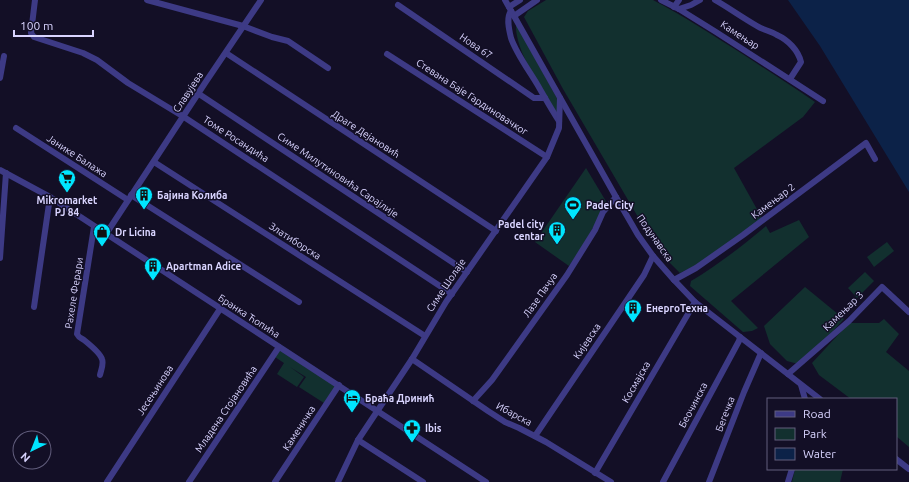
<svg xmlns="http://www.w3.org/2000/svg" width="909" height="482" viewBox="0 0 909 482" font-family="Ubuntu,sans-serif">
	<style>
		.green { fill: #12302f }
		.water { fill: #0c2248 }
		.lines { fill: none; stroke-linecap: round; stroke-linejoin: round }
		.minor { stroke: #3d3a85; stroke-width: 6 }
		.labels { text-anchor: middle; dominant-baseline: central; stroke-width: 3; stroke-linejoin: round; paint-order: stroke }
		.street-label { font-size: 10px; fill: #d9d4ff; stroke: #130f26 }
		.poi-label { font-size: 10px; font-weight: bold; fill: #d9d4ff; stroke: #130f26; text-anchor: start }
	</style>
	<rect width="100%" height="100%" fill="#130f26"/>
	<g class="green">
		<path d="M546 0H653C684 16 714 36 744 55 768 71 792 86 815 102L803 117 734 168 763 220 701 263 680 273 668 261 638 217 563 89 524 17 528 11Z"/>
		<path d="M516 24 559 102 558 116C545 90 523 65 517 36 516 32 516 28 516 24Z"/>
		<polygon points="586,168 607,203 582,247 569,266 535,242"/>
		<path d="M799 220 809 237 731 301 758 328 752 331 743 332 690 286 691 281C718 265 742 246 766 226L770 233Z"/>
		<polygon points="887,242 894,251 874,267 867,257"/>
		<polygon points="865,272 874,281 857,298 848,288"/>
		<polygon points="805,287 844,319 802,365 787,361 770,344 764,326"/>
		<polygon points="884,319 899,334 886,352 909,371 909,447 896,436 896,399 851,399 819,375 812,363 849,323 879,323"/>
		<polygon points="279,350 335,386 324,403 299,387 306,377 290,367 304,377 297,387 277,374 284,363 275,357"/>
		<polygon points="795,469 843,469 840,482 792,482"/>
	</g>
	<polygon class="water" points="788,0 909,0 909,192 820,46"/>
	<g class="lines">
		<g class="minor">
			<polyline points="35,0 31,33 34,37 83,53 97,60 128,83 184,117 452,294"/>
			<polyline points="147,0 243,26 272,37 288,41 328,68"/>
			<polyline points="505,0 616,197 638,235 653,256 674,280 695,302 820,399"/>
			<polyline points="661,0 679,9 716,32 823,101"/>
			<path d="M715 0C729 8 743 18 757 26 763 30 771 31 777 35 788 40 798 50 801 62L790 79"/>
			<polyline points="398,5 534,98 545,98"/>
			<polyline points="509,7 520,0"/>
			<polyline points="674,7 679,0"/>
			<polyline points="679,9 691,5 700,0"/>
			<path d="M511 11C506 18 509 30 511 38 516 53 528 69 537 84 544 96 551 109 559 121"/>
			<polyline points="514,16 537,0"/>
			<polyline points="226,53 496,231"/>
			<polyline points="387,54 547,157"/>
			<polyline points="0,78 4,56"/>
			<polyline points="199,94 467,272"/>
			<polyline points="16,128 128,200"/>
			<polyline points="154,162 425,336"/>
			<polyline points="0,170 50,197 486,482"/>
			<polyline points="131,195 299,302"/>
			<path d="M94 227 77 334C79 338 81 338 84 340 89 344 100 353 102 359 104 364 101 370 100 375"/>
			<polyline points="106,234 205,83 261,0"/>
			<polyline points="0,258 6,173"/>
			<polyline points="674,280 696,268 743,235 866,143 875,159"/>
			<polyline points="34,307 50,197"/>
			<polyline points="412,359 488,411 505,422 519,428 546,442 611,482"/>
			<polyline points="788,374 849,321 882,287 909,312"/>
			<polyline points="801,385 805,399"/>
			<polyline points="473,401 492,380 567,275 595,230 603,212 616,197"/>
			<polyline points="535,436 644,275 653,256"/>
			<polyline points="358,440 423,482"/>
			<polyline points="896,459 909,469"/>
			<polyline points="595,473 695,302"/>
			<polyline points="107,482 220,309"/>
			<polyline points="189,482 279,347"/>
			<polyline points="275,482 339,385"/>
			<polyline points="338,482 358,440 412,359 446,302 547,157 559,128 560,98"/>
			<polyline points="663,482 739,341 740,337"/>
			<polyline points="709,482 744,392 761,353"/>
			<polyline points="788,482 792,469"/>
		</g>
	</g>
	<defs>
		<g id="supermarket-pin" transform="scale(0.9)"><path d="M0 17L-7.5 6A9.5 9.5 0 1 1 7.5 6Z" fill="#00e5ff" stroke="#130f26"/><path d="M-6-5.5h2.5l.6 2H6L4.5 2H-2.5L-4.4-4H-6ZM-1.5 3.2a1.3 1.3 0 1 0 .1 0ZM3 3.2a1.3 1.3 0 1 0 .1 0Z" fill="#111"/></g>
		<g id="building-pin" transform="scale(0.9)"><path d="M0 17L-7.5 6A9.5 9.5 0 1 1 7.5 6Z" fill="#00e5ff" stroke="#130f26"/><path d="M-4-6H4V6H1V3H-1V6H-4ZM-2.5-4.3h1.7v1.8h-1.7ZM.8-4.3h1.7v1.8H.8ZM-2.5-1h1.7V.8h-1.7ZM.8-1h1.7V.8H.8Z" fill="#111"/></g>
		<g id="stadium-pin" transform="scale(0.9)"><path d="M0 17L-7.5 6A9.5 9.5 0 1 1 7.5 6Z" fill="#00e5ff" stroke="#130f26"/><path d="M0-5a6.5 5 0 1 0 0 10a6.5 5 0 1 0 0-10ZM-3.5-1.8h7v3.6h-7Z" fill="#111"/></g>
		<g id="shop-pin" transform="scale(0.9)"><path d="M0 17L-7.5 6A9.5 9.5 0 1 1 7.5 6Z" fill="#00e5ff" stroke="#130f26"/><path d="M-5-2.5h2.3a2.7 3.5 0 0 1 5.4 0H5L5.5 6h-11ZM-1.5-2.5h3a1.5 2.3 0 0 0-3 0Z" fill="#111"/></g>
		<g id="hotel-pin" transform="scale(0.9)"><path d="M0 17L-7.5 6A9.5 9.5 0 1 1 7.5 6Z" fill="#00e5ff" stroke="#130f26"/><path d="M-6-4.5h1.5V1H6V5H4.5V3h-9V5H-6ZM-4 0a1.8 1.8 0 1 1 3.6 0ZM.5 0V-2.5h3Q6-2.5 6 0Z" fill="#111"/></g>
		<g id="pharmacy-pin" transform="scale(0.9)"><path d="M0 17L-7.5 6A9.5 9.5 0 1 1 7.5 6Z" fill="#00e5ff" stroke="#130f26"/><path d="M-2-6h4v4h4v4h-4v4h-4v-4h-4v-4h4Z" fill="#111"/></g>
	</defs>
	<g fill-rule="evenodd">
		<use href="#supermarket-pin" x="67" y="178"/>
		<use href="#building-pin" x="144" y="195"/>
		<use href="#stadium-pin" x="573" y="205"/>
		<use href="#building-pin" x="557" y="230"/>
		<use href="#shop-pin" x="102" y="232"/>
		<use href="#building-pin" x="153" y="266"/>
		<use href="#building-pin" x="633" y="308"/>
		<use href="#hotel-pin" x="352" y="398"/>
		<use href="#pharmacy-pin" x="412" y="428"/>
	</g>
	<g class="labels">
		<g class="street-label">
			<text transform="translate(740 35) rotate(33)">Камењар</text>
			<text transform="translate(476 46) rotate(34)">Нова 67</text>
			<text transform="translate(188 92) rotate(-57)">Славујева</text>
			<text transform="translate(472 97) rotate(33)">Стевана Баје Гардиновачког</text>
			<text transform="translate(366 134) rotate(33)">Драге Дејановић</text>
			<text transform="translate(236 139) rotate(33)">Томе Росандића</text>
			<text transform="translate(77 156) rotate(33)">Јанике Балажа</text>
			<text transform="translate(338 175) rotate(34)">Симе Милутиновића Сарајлије</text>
			<text transform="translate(773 201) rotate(-37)">Камењар 2</text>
			<text transform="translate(655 238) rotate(55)">Подунавска</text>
			<text transform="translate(295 241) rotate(33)">Златиборска</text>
			<text transform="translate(446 285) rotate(-56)">Симе Шолаје</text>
			<text transform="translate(74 293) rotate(-81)">Рахеле Ферари</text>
			<text transform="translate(540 295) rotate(-55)">Лазе Пачуа</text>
			<text transform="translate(843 311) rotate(-44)">Камењар 3</text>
			<text transform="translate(249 316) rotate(33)">Бранка Ћопића</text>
			<text transform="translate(587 341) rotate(-56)">Кијевска</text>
			<text transform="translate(636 382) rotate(-60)">Космајска</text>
			<text transform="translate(155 390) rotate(-57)">Јесењинова</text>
			<text transform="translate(693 405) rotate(-62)">Беочинска</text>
			<text transform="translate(226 409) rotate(-56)">Младена Стојановића</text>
			<text transform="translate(514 414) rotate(28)">Ибарска</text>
			<text transform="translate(725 414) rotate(-69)">Бегечка</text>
			<text transform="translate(299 428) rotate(-57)">Каменичка</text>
		</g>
		<g class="poi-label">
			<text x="157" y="195">Бајина Колиба</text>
			<text x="67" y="200" text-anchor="middle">Mikromarket<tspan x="67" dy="12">PJ 84</tspan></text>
			<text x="586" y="205">Padel City</text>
			<text x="544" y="224" text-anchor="end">Padel city<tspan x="544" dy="12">centar</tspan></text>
			<text x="115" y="232">Dr Licina</text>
			<text x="166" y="266">Apartman Adice</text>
			<text x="646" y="308">ЕнергоТехна</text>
			<text x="365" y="398">Браћа Дринић</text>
			<text x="425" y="428">Ibis</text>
		</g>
	</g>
	<rect x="767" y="398" width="130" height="72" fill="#130f26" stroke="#625e7d"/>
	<rect x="775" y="411" width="20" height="6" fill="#3d3a85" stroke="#625e7d"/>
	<text x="803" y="418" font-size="12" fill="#d9d4ff">Road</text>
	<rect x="775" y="428" width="20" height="12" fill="#12302f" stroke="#625e7d"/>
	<text x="803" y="438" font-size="12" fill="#d9d4ff">Park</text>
	<rect x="775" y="448" width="20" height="12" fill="#0c2248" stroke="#625e7d"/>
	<text x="803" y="458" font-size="12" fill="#d9d4ff">Water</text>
	<g transform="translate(32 450) rotate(223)"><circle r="19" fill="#130f26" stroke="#625e7d"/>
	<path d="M0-3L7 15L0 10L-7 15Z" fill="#00e5ff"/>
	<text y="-6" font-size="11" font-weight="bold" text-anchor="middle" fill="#d9d4ff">N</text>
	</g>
	<path d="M14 30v6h79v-6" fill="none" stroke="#d9d4ff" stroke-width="2"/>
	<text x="20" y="30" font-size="12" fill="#d9d4ff" stroke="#130f26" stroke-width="3" paint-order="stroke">100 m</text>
</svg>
